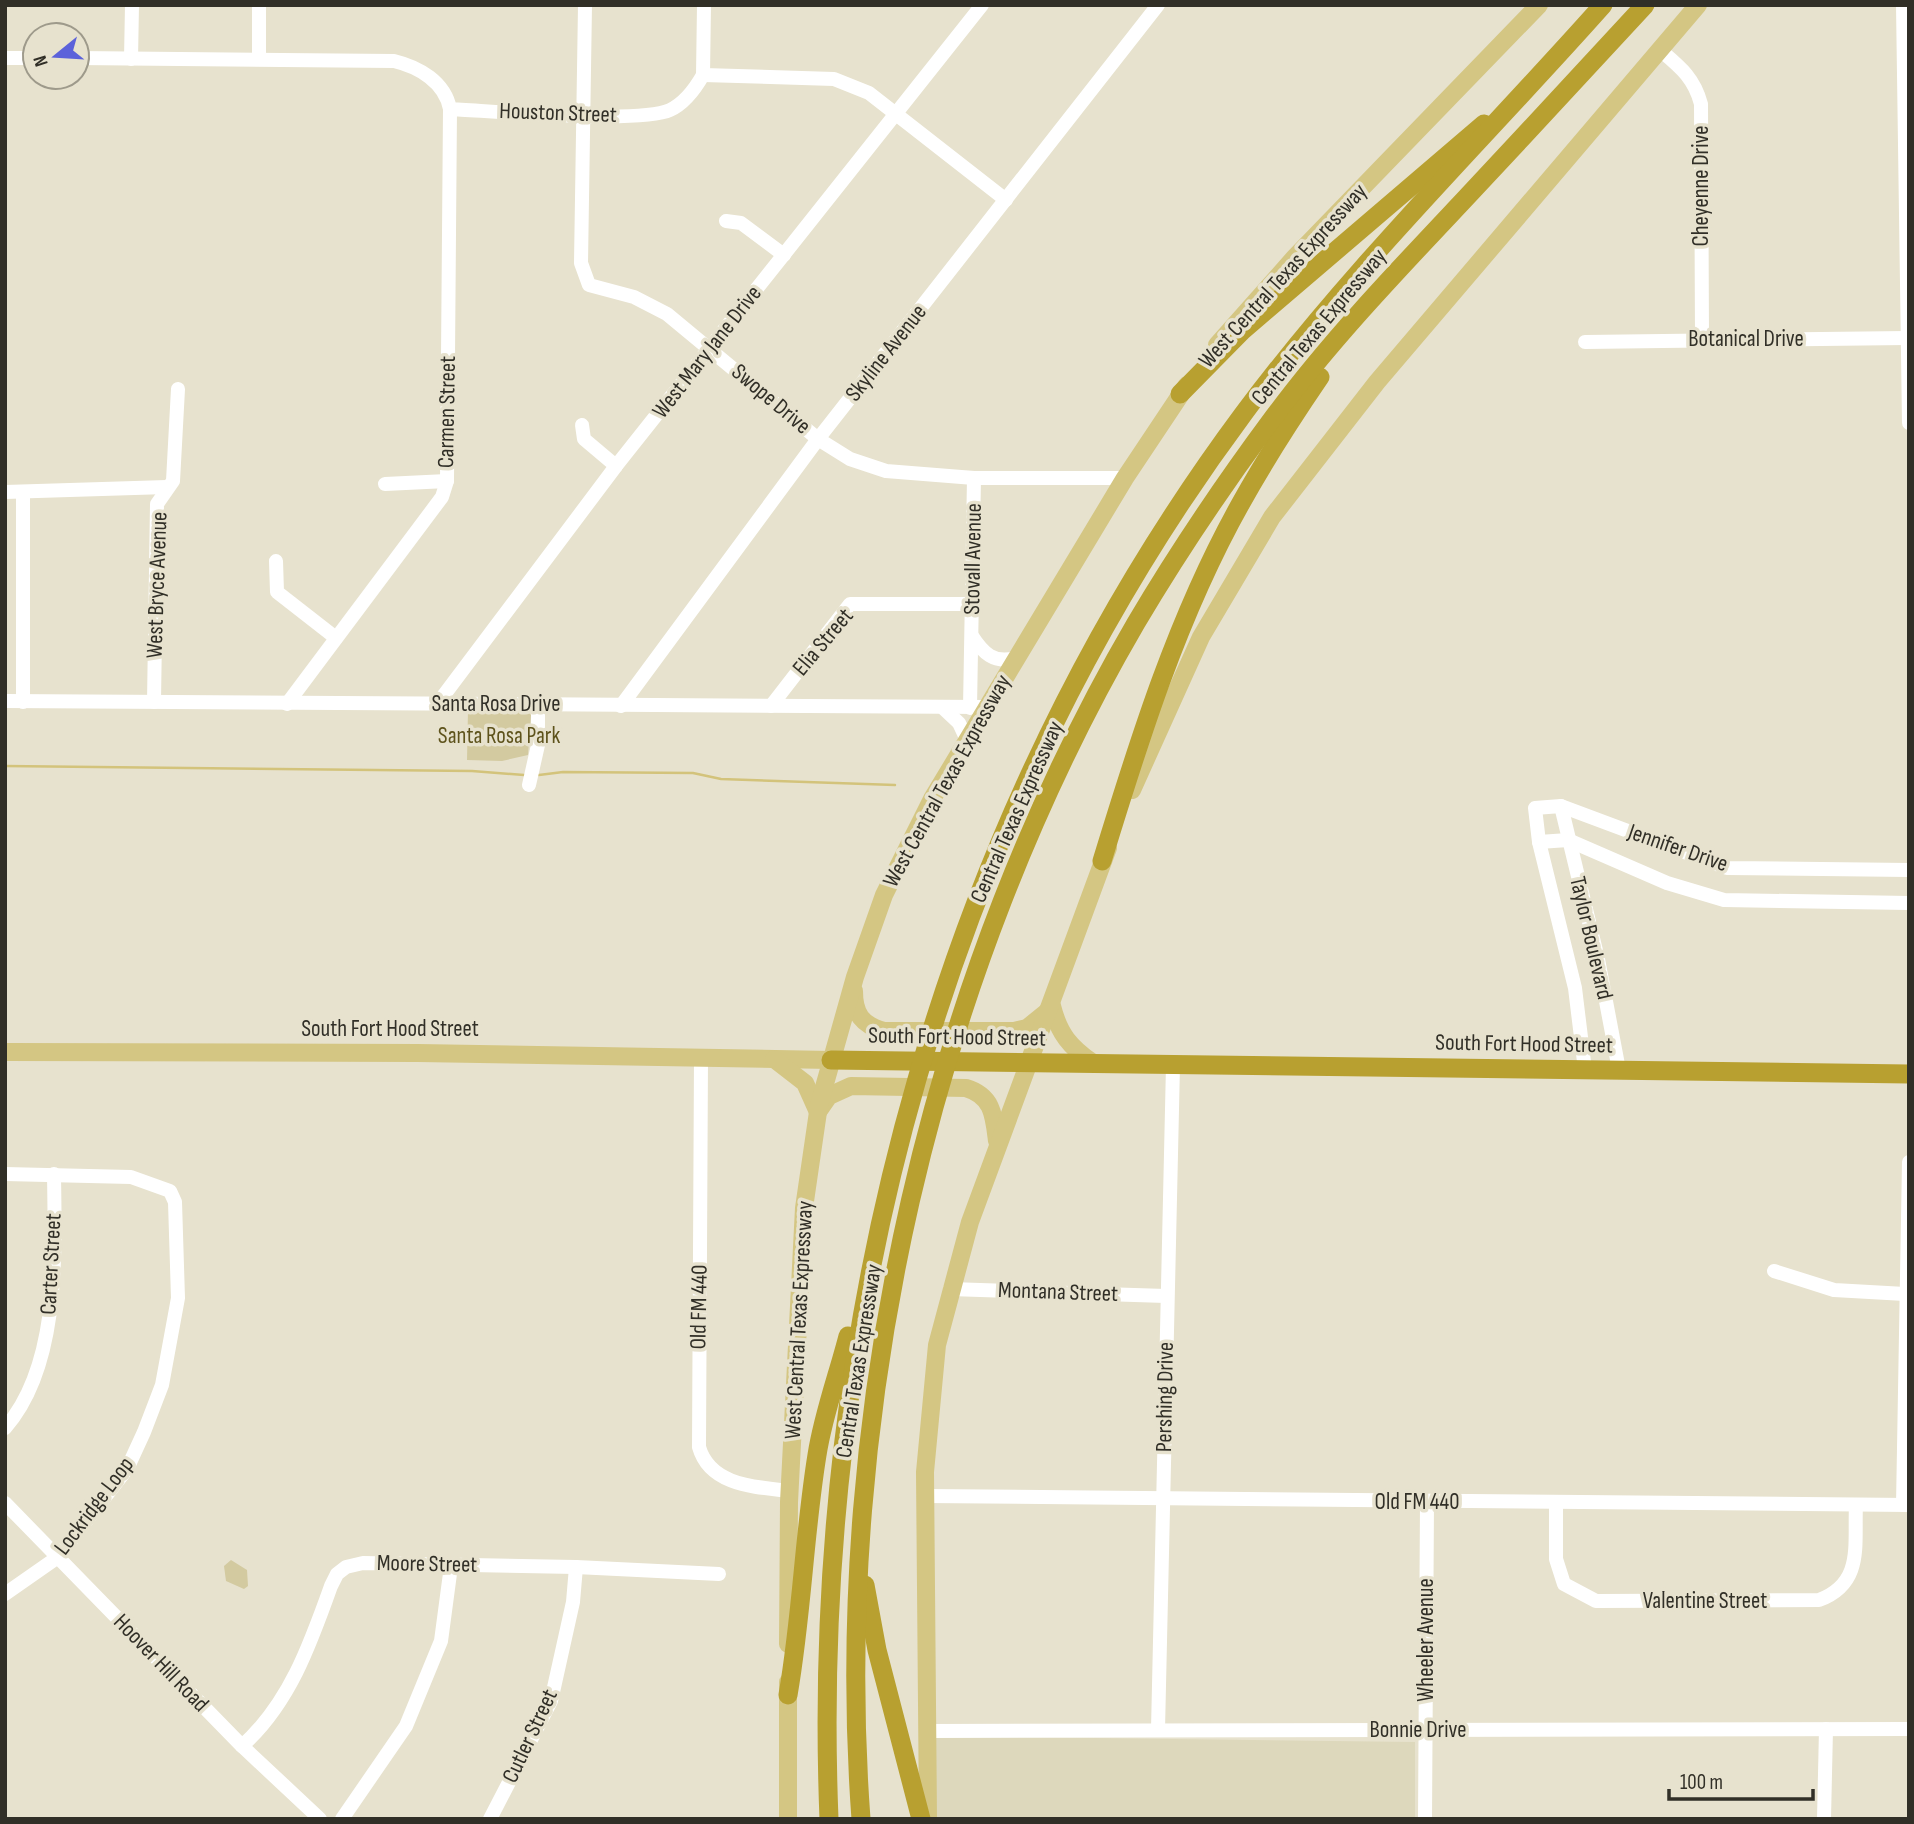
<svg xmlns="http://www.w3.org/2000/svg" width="1914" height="1824" viewBox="0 0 1914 1824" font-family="'Sofia Sans Condensed',sans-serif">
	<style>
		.built { fill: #ddd8bc }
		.green { fill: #d3caa0 }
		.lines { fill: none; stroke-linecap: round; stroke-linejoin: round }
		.stream { stroke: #d3c37b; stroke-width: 2.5 }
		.minor { stroke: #fff; stroke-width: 14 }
		.major { stroke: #d4c683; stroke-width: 18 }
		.highway { stroke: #b8a030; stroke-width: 19 }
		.labels { text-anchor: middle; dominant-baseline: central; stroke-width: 7; stroke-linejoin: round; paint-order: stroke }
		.street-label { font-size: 23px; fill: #312f27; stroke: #e7e2ce }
		.park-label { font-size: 23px; fill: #5e531c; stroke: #e7e2ce }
	</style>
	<rect width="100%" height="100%" fill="#e7e2ce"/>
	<polygon class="built" points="934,1736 1415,1742 1415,1819 935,1819"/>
	<g class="green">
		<polygon points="526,710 531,715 528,755 502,761 467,760 468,711"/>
		<polygon points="231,1560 247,1570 248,1586 244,1589 226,1581 224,1566"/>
	</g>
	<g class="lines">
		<g class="stream">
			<polyline points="5,766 472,771 524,775"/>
			<polyline points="539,775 563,772 693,773 721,779 895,785"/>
		</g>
		<g class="minor">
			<polyline points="585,5 581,263 589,285 634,297 667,314 818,439 850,459 886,471 974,478 1125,478"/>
			<polyline points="1903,5 1909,423"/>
			<path d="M1659 49C1679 66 1694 77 1701 104L1702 339"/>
			<polyline points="5,58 35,58"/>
			<path d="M77 58 394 61C419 67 445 82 450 109 492 111 640 124 670 110 685 103 695 89 703 75"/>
			<polyline points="259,58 259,5"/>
			<polyline points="131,59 132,5"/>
			<polyline points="703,75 834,79 869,93 1006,200"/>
			<polyline points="703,75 704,5"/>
			<polyline points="726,221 741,223 784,255"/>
			<polyline points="1585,342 1907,338"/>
			<polyline points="582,425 584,439 616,466"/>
			<polyline points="385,484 447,481"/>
			<polyline points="5,492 167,487"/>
			<polyline points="276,561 277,592 336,638"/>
			<path d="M972 636C983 653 994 664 1015 658"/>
			<polyline points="5,701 986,707"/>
			<polyline points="23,702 23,492"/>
			<polyline points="154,702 157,504 173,481 178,389"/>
			<polyline points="438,703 616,466 982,5"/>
			<polyline points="287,704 442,497 447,481 450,109"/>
			<polyline points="621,706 818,439 1158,5"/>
			<polyline points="771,706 850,604 973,604"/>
			<polyline points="943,708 959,723 967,740"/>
			<polyline points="970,708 974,478"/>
			<polyline points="529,785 538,745 538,704"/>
			<polyline points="1561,806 1598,959 1619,1070"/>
			<polyline points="1539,842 1568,840 1667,883 1724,900 1909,903"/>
			<path d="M701 1057 699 1447C710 1486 756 1487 790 1491"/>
			<polyline points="1585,1070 1575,988 1539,842 1535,808 1561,806 1727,868 1909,870"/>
			<polyline points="5,1174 131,1177 170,1191 175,1202 178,1298 162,1385 144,1432 127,1469 58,1557 5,1594"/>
			<polyline points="1774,1271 1834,1290 1905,1294"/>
			<polyline points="950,1289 1166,1296"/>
			<path d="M5 1428C60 1366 55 1252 54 1174"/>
			<polyline points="925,1496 1909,1505"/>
			<polyline points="5,1503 242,1746 320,1819"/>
			<path d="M1556 1503V1559L1564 1584 1596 1601 1819 1600C1864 1583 1854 1545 1856 1505"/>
			<polyline points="1903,1505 1909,1162"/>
			<polyline points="1158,1730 1173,1065"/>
			<polyline points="926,1731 1909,1729"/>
			<path d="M242 1746C289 1704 310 1645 331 1586L337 1574 346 1567 363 1563 576 1567 719 1574"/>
			<polyline points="342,1819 406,1726 441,1641 451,1566"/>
			<polyline points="490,1819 551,1701 573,1602 576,1567"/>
			<polyline points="1425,1819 1427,1502"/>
			<polyline points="1824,1819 1826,1729"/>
		</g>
		<g class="major">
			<polyline points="1217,345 1295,257 1539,5"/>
			<polyline points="1132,790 1201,637 1272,517 1377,382 1698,5"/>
			<path d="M854 991C854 1014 862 1025 884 1031H1014L1027 1028 1048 1011"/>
			<path d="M1052 1006C1059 1034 1070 1047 1093 1063"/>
			<polyline points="5,1052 418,1053 831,1060"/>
			<polyline points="774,1059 805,1083 818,1112"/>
			<path d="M820 1109 829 1096 851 1086 966 1088C993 1096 994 1116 997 1141"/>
			<polyline points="788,1644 789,1502 804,1208 819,1105 855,977 884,895 932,799 1125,478 1187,385"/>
			<polyline points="788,1682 788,1819"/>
			<polyline points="928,1819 925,1472 937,1345 970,1222 1108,848"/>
		</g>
		<g class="highway">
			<polyline points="1180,394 1242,331 1484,124"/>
			<path d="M1102 861C1139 740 1178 615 1241 503 1265 460 1292 418 1320 377"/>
			<polyline points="831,1060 1909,1074"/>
			<polyline points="865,1585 877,1650 921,1819"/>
			<path d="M788 1695C802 1615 804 1535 817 1455 823 1415 838 1375 848 1336"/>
			<path d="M829 1819C809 1320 945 815 1244 413 1352 268 1483 140 1603 5"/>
			<path d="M861 1819C831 1414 931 974 1136 623 1178 552 1224 484 1273 418 1330 341 1397 271 1463 201 1524 136 1584 71 1645 5"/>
		</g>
	</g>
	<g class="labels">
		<g class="street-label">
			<text transform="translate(558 113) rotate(2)">Houston Street</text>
			<text transform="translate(1701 186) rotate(-90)">Cheyenne Drive</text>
			<text transform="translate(1283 276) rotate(-48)">West Central Texas Expressway</text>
			<text transform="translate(1319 327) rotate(-50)">Central Texas Expressway</text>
			<text x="1746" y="339">Botanical Drive</text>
			<text transform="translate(707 352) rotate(-52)">West Mary Jane Drive</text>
			<text transform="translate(886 353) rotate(-52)">Skyline Avenue</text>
			<text transform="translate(771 399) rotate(40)">Swope Drive</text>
			<text transform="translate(447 412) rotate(-89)">Carmen Street</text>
			<text transform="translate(973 559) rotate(-89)">Stovall Avenue</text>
			<text transform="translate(157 585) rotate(-88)">West Bryce Avenue</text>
			<text transform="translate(823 642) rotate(-50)">Elia Street</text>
			<text x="496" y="704">Santa Rosa Drive</text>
			<text transform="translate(947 781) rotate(-61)">West Central Texas Expressway</text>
			<text transform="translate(1017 812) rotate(-66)">Central Texas Expressway</text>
			<text transform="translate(1678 848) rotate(19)">Jennifer Drive</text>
			<text transform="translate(1591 938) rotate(77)">Taylor Boulevard</text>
			<text x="390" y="1029">South Fort Hood Street</text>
			<text transform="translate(957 1037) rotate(1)">South Fort Hood Street</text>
			<text transform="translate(1524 1044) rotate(1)">South Fort Hood Street</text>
			<text transform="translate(51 1264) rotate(-87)">Carter Street</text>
			<text transform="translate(1058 1292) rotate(2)">Montana Street</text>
			<text transform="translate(699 1307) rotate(-89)">Old FM 440</text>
			<text transform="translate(799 1320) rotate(-87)">West Central Texas Expressway</text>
			<text transform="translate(859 1361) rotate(-81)">Central Texas Expressway</text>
			<text transform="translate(1165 1397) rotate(-89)">Pershing Drive</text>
			<text x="1417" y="1502">Old FM 440</text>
			<text transform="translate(94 1506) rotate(-53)">Lockridge Loop</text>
			<text transform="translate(427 1564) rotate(1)">Moore Street</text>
			<text x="1705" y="1601">Valentine Street</text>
			<text transform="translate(1426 1640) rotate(-90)">Wheeler Avenue</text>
			<text transform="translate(161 1663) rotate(46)">Hoover Hill Road</text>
			<text x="1418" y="1730">Bonnie Drive</text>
			<text transform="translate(530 1736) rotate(-65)">Cutler Street</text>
		</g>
		<g class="park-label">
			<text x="499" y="736">Santa Rosa Park</text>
		</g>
	</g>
	<rect width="1914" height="1824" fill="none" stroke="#312f27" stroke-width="14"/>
	<g transform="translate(56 56) rotate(252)"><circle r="33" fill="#e7e2ce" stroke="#9e9a8b" stroke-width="2"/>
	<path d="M0-5L12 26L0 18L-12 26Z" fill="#5c62da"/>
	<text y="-10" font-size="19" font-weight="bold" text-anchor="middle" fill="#312f27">N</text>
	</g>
	<path d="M1669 1789v10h144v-10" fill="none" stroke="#312f27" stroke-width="3.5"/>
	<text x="1680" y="1789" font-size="21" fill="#312f27" stroke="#e7e2ce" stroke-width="5" paint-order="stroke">100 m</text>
</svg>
